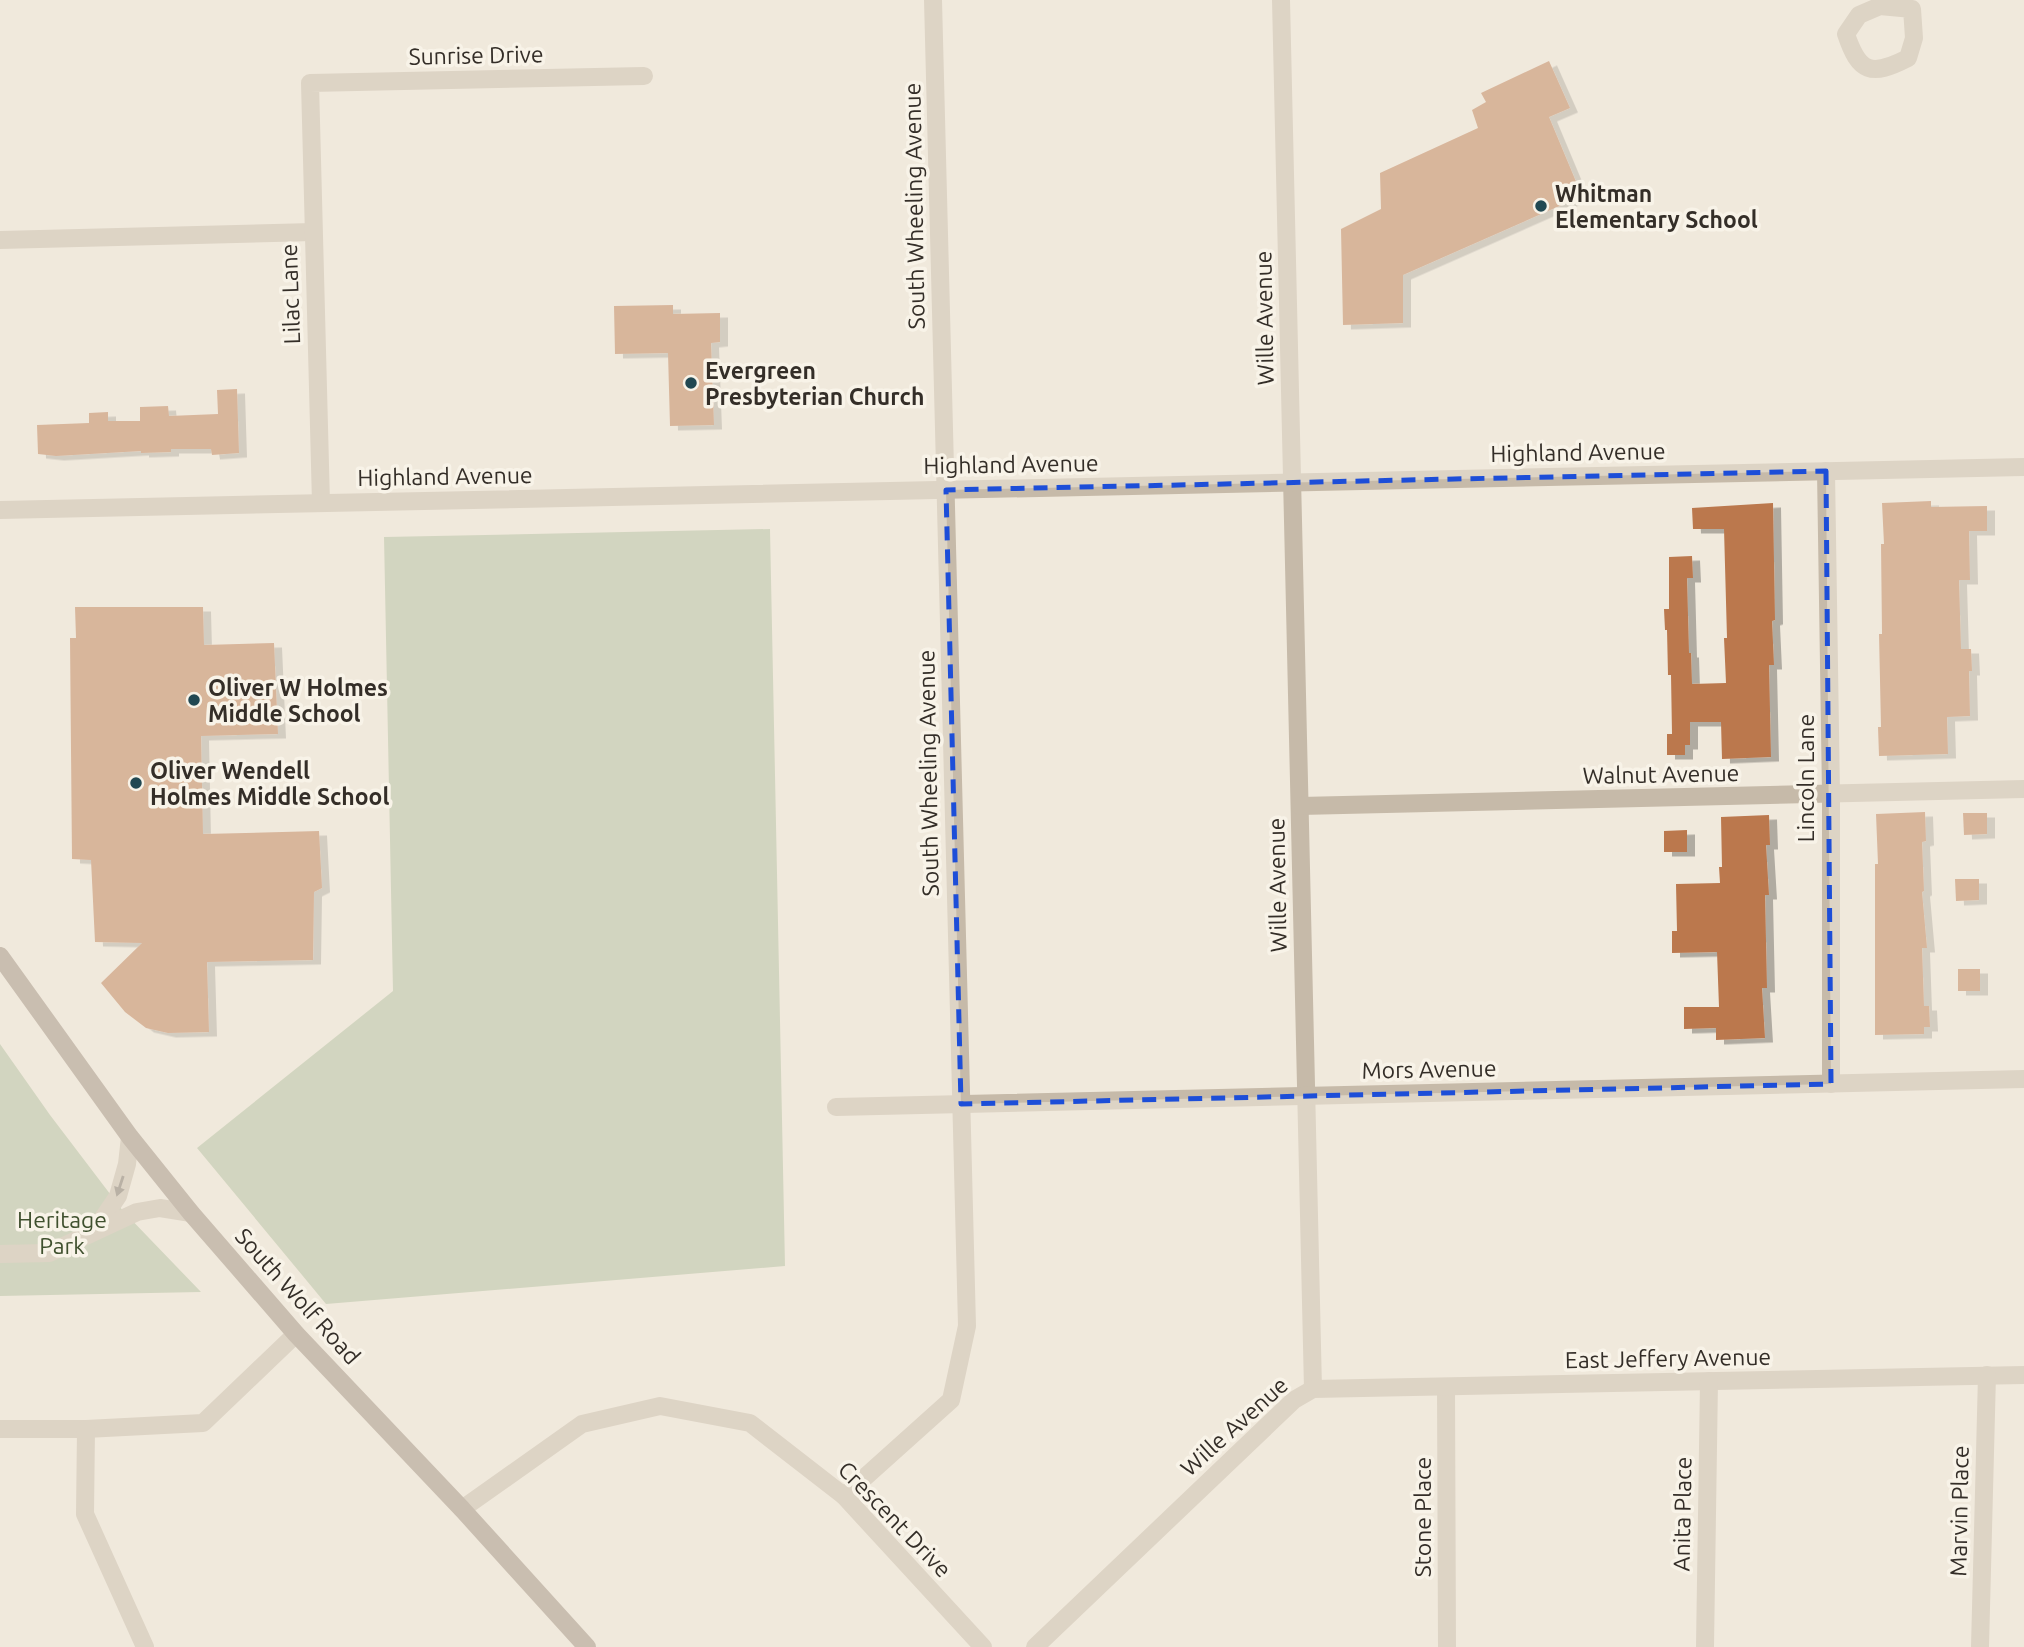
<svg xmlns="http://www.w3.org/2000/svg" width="2024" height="1647" viewBox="0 0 2024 1647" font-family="Ubuntu,sans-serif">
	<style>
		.green { fill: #aebd9d }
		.building { fill: #bb784e; filter: url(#shadow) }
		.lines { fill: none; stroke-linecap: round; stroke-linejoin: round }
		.minor { stroke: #c6baa9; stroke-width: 18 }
		.secondary { stroke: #9a8a7b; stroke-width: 18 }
		.oneway { fill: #766d62 }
		.marked { fill: none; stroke: #1d4ed8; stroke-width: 5; stroke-dasharray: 14 9; stroke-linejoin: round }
		.poi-dot { fill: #214852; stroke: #f8f3e8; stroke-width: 2.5 }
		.labels { text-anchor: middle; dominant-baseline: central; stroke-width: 7; stroke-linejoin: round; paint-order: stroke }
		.street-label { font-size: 23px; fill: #342e28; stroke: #f8f3e8 }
		.poi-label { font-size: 23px; font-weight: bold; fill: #342e28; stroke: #f8f3e8; text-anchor: start }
		.park-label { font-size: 23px; fill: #3f502e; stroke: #f8f3e8 }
	</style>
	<defs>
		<filter id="shadow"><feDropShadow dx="8" dy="4.5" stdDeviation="0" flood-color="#0004"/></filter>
	</defs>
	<rect width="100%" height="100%" fill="#f0e9dc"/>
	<g class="green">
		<polygon points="770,529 785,1266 326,1304 197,1148 393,991 384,537"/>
		<polygon points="0,1044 50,1115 123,1211 201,1292 0,1296"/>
	</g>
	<g class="building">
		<polygon points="1549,61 1570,108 1549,117 1582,196 1403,275 1403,323 1343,325 1341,229 1381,209 1380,173 1478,128 1472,110 1486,102 1481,93"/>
		<polygon points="673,305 673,314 720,313 720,342 711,343 714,425 670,426 668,353 615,354 614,306"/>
		<polygon points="237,389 239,453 212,455 211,449 171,449 171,452 141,453 141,451 56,456 38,454 37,425 89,423 89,413 108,412 108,421 140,421 140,407 168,406 169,416 218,414 217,390"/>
		<polygon points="1931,501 1931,507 1987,506 1987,531 1969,531 1970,580 1959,580 1961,649 1971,649 1972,671 1969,671 1970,716 1947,717 1948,754 1879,756 1878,727 1881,727 1879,634 1882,634 1881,544 1884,544 1882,503"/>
		<polygon points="1773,503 1775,620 1772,621 1774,665 1769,665 1771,757 1722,759 1721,722 1690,722 1690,745 1685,745 1685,755 1667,755 1667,734 1672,734 1671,675 1668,675 1667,630 1665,630 1664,609 1669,609 1669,557 1692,556 1693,578 1687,578 1689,653 1691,653 1692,684 1726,683 1724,638 1727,638 1724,529 1693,529 1692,508"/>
		<polygon points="75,607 203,607 204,645 274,643 278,734 201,736 203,834 319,831 322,888 314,892 313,960 207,962 209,1032 168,1033 146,1028 125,1012 101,983 142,943 95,942 91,860 72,859 70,638 76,638"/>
		<polygon points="1925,812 1926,841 1922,842 1924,891 1922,892 1927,948 1922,948 1924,1006 1929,1006 1930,1027 1924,1027 1924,1034 1875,1035 1875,864 1878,864 1876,814"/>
		<polygon points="1963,813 1987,813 1987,834 1964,835"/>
		<polygon points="1769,815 1770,845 1766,845 1769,895 1765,895 1767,988 1762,988 1765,1038 1716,1040 1716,1028 1684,1029 1684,1007 1719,1007 1717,952 1672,953 1672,931 1677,931 1676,884 1720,883 1719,867 1722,867 1721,817"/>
		<polygon points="1687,830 1687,852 1664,852 1664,831"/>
		<polygon points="1955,879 1979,879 1979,900 1956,901"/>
		<rect x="1958" y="969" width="22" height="22"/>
	</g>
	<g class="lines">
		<g class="minor">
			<polyline points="1281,0 1313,1389"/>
			<path d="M1880 6 1912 9 1914 38 1908 58C1871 77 1859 73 1846 34L1859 15Z"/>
			<polyline points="0,240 313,232"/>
			<polyline points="1826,471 1831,794 1831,1084"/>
			<polyline points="321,503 310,83 644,76"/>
			<polyline points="0,510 2024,467"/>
			<polyline points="1300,806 2024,789"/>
			<polyline points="836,1107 2024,1079"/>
			<polyline points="95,1230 118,1196 127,1164 130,1137"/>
			<polyline points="0,1254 49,1253 137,1212 160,1208 191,1213"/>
			<polyline points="1446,1387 1447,1647"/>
			<polyline points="0,1429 86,1429 203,1423 296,1334"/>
			<polyline points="86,1429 85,1514 145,1647"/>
			<polyline points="844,1496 951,1400 967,1326 933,0"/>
			<polyline points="462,1509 582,1424 660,1406 750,1423 844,1496 983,1647"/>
			<polyline points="1035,1647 1294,1400 1313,1389 2024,1375"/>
			<polyline points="1705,1647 1709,1381"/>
			<polyline points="1980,1647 1987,1375"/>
		</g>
		<polyline class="secondary" points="0,956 130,1137 191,1213 296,1334 462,1509 587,1647"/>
	</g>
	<defs><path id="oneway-solid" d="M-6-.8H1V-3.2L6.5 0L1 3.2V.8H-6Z" transform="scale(1.75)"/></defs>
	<use class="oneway" href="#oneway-solid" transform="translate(120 1186) rotate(108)"/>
	<path d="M0 0H2024V1647H0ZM1826 471 1831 1084 961 1104 946 490Z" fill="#f0e9dc" fill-opacity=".55" fill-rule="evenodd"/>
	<path class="marked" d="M1826 471 1831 1084 961 1104 946 490Z"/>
	<g class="poi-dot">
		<circle cx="1541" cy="206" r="7"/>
		<circle cx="691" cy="383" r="7"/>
		<circle cx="194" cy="700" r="7"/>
		<circle cx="136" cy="783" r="7"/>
	</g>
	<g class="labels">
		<g class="street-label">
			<text transform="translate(476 55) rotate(-1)">Sunrise Drive</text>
			<text transform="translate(914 206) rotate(-91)">South Wheeling Avenue</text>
			<text transform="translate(290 294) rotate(-92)">Lilac Lane</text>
			<text transform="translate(1264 318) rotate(-91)">Wille Avenue</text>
			<text transform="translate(1578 452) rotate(-1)">Highland Avenue</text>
			<text transform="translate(1011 464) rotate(-1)">Highland Avenue</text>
			<text transform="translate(445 476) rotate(-1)">Highland Avenue</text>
			<text transform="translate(928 773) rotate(-91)">South Wheeling Avenue</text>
			<text transform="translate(1661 774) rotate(-1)">Walnut Avenue</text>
			<text transform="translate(1805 778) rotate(-90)">Lincoln Lane</text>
			<text transform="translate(1277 885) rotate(-91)">Wille Avenue</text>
			<text transform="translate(1429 1069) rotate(-1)">Mors Avenue</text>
			<text transform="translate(298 1296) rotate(48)">South Wolf Road</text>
			<text transform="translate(1668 1358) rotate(-1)">East Jeffery Avenue</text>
			<text transform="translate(1234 1426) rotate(-42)">Wille Avenue</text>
			<text transform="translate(1959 1511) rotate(-89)">Marvin Place</text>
			<text transform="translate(1682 1514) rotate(-89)">Anita Place</text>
			<text transform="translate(1422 1517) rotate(-90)">Stone Place</text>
			<text transform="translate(895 1519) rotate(46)">Crescent Drive</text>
		</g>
		<g class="poi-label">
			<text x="1555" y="193">Whitman<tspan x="1555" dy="26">Elementary School</tspan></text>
			<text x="705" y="370">Evergreen<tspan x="705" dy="26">Presbyterian Church</tspan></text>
			<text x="208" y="687">Oliver W Holmes<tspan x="208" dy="26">Middle School</tspan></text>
			<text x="150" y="770">Oliver Wendell<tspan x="150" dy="26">Holmes Middle School</tspan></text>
		</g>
		<g class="park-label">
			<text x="62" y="1219">Heritage<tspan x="62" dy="26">Park</tspan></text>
		</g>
	</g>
</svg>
